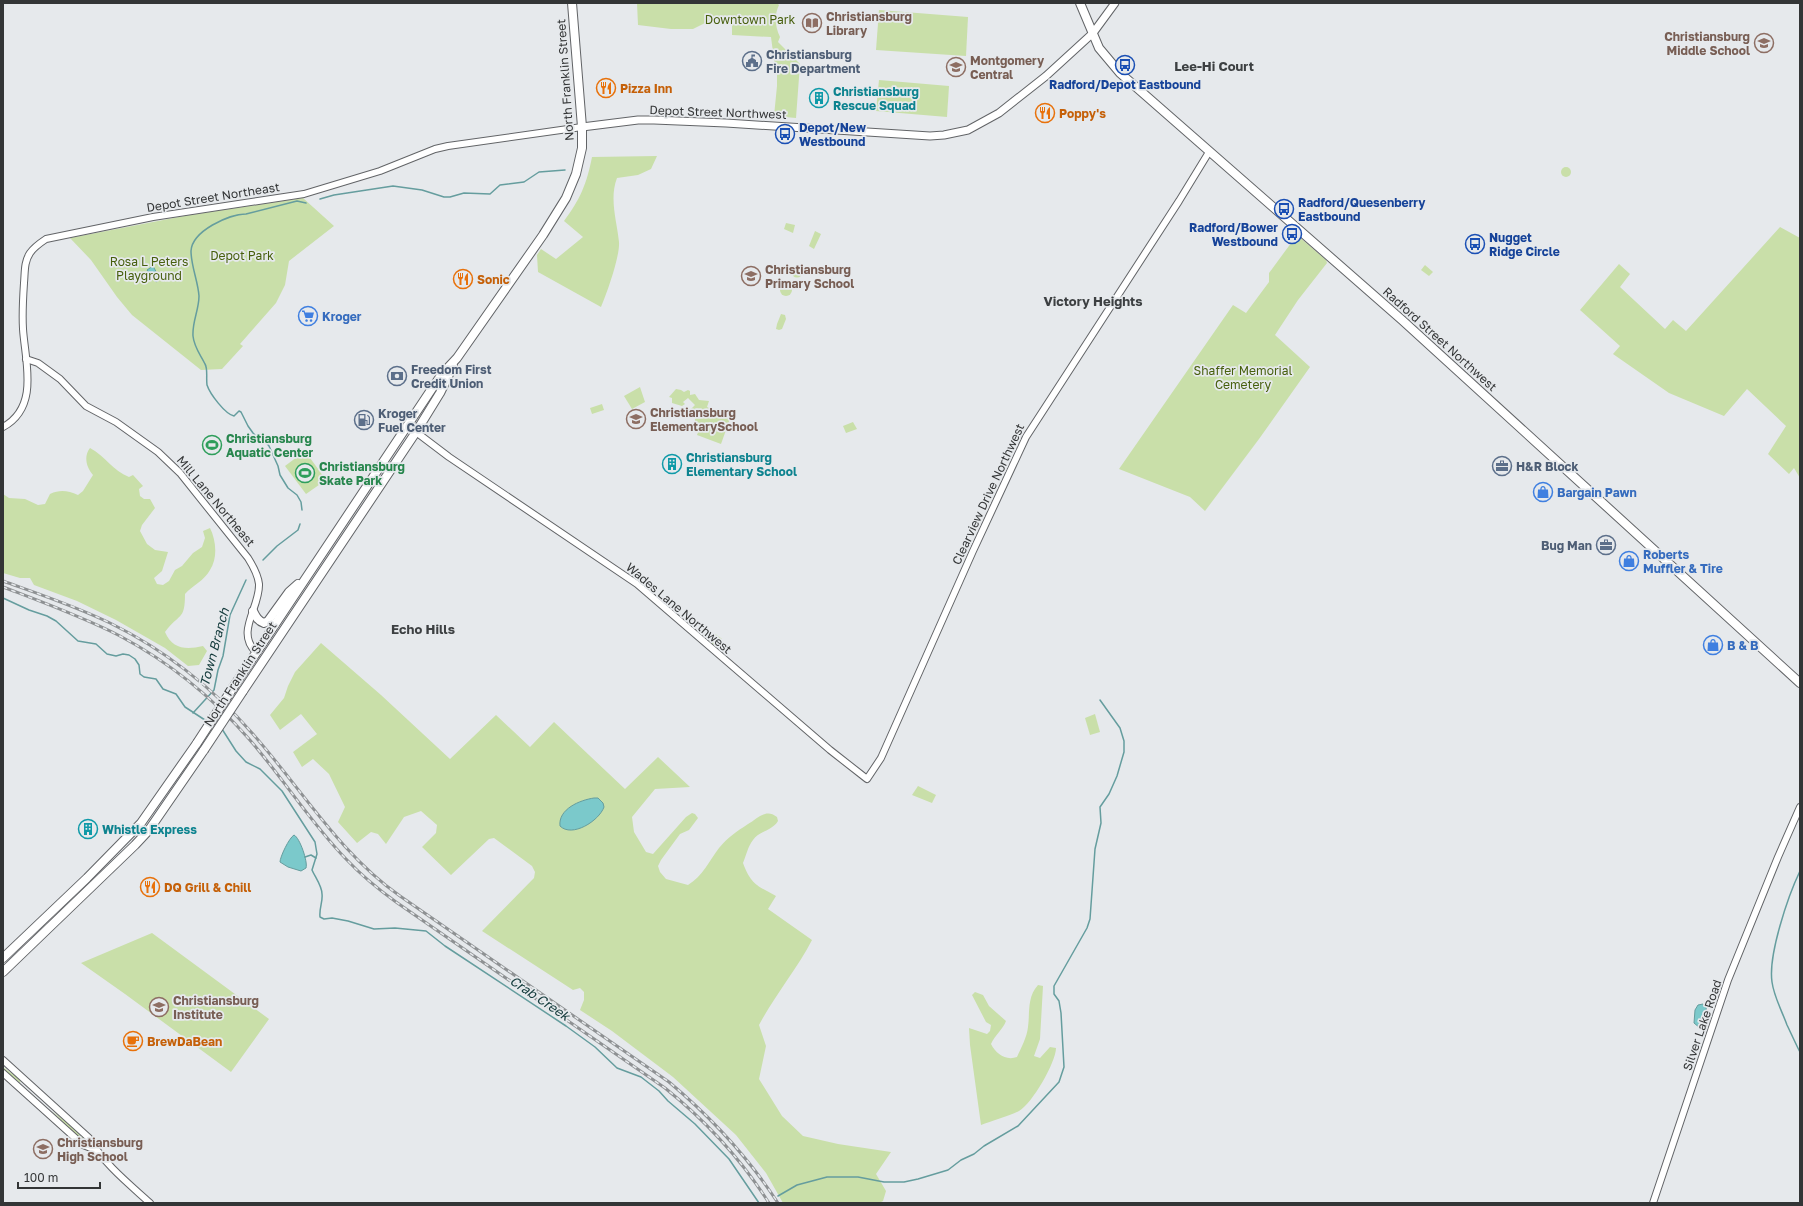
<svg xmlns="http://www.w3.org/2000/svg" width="1803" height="1206" viewBox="0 0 1803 1206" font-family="'Golos Text',sans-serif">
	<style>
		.green { fill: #c9dfa9 }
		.water { fill: #7bc9cb; stroke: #659d9e }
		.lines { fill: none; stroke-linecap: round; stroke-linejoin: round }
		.stream { stroke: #659d9e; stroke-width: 1.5 }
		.tertiary-casing { stroke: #626467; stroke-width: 8 }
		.secondary-casing { stroke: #626467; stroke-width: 9 }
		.primary-casing { stroke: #626467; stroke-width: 10 }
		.tertiary { stroke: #fff; stroke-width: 6 }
		.secondary { stroke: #fff; stroke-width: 7 }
		.primary { stroke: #fff; stroke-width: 8 }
		.rail-casing { stroke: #8e9193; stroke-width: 3 }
		.rail { stroke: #e6e9ec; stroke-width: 1.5; stroke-dasharray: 4.5; stroke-linecap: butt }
		.primary-bridge-casing { stroke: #626467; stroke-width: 10; stroke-linecap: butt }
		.primary-bridge { stroke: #fff; stroke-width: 8 }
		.labels { text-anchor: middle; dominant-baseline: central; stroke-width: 3.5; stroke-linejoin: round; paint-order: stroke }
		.education-label { font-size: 12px; font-weight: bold; fill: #785e54; stroke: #e6e9ec; text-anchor: start }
		.park-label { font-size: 12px; fill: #475f0d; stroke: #e6e9ec }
		.service-label { font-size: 12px; font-weight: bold; fill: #4e5e75; stroke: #e6e9ec; text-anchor: start }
		.street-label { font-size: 12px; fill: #333536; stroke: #e6e9ec }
		.transit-label { font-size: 12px; font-weight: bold; fill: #164399; stroke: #e6e9ec; text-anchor: start }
		.food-label { font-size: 12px; font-weight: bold; fill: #c56008; stroke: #e6e9ec; text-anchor: start }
		.culture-label { font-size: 12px; font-weight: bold; fill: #0d838f; stroke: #e6e9ec; text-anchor: start }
		.shop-label { font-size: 12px; font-weight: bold; fill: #366cbe; stroke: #e6e9ec; text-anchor: start }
		.leisure-label { font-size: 12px; font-weight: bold; fill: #27864d; stroke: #e6e9ec; text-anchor: start }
		.neighbourhood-label { font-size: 13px; font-weight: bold; fill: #3d4042; stroke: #e6e9ec }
		.water-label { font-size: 13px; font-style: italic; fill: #143b3c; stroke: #e6e9ec }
	</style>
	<rect width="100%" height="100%" fill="#e6e9ec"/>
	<g class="green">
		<path d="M637 3H777L779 5C774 15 775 27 780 37L778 42 800 64 796 118 774 116 777 86V68L774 60 771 37 732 35V19H713L693 29H671L638 25Z"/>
		<polygon points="879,10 968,17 966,56 876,50"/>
		<polygon points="879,80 949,86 947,117 876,111"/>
		<path d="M657 156 651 169 638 175 617 178C609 199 617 221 619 242 620 256 607 293 601 307L538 272 537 255 541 249 556 259 583 237 564 221C580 200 587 183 592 157Z"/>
		<circle cx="1566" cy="172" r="5"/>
		<polygon points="303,198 334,226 289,261 285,285 276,303 240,344 243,346 222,369 201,370 132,315 117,297 91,260 70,238 184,216"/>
		<polygon points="786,223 795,225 793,233 784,229"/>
		<polygon points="1780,227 1800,238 1800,478 1794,468 1789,474 1768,454 1786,426 1747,389 1724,416 1669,393 1613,354 1620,346 1580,310 1619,264 1630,274 1620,287 1665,329 1673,320 1686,331"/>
		<polygon points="815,231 821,234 814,249 809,246"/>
		<polygon points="1297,235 1326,260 1327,263 1298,300 1275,335 1310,367 1259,439 1205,511 1190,497 1119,469 1233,305 1246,313 1269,282 1269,273"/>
		<polygon points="1425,265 1433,272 1429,276 1421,270"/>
		<circle cx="797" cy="272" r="5.5"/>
		<circle cx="786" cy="290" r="6"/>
		<polygon points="781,314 785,315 786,319 782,329 779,330 776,329 777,324"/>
		<polygon points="640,387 645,402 632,409 624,396"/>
		<polygon points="676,389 681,390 684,392 688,390 690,391 690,395 695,394 699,400 709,401 707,407 731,416 721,444 697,435 700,427 695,424 695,415 690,410 695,405 688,398 683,402 685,404 682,406 672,403 672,398 669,397"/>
		<polygon points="602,404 604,410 592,414 590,408"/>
		<polygon points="853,422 857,429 846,433 843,426"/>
		<path d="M90 448C105 456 113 471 129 477L133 475 143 486 139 489 140 496 144 499H150L155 508 142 525 140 531 147 544 155 550 168 552 162 571 154 578 157 584 163 585 169 581 175 570 182 566 193 553 202 547 205 538 203 531 210 528C216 540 218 558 210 570 205 580 192 586 185 594 185 621 179 613 165 632 172 649 186 650 203 646L207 651 199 665 188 666 165 648 116 620 77 601 34 585 30 578H20L3 573V494L9 498 25 499 38 505 45 504 50 494C61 489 68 491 78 495L83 491 93 475C87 468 83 457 90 448Z"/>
		<polygon points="305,451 326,480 306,494 285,466"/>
		<polygon points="714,633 722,639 716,647 709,641"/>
		<path d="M321 643 381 695 450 759 496 715 530 747 554 722 625 789 658 757 690 787 655 789 632 817 634 832 646 852 653 854 686 817 692 813 695 814 698 818 689 830 680 834 661 860 658 866 660 872 666 879 688 885C703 876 709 861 719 848 728 837 736 832 748 824 758 818 766 808 777 817L778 821C772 831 759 831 753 840 748 846 746 856 743 863 751 885 758 886 776 896L768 909 812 940C797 969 775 995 759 1025L766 1046 759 1079 782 1116 803 1136 838 1144 891 1152 876 1174 886 1191 883 1201 879 1203H783L766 1173 736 1135 673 1077 612 1031 580 1010 584 1000V992L580 988 573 990 482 931 534 878 535 872 532 866 494 838 489 839 451 875 422 847 436 833 437 825 421 811 404 817 386 844 378 834 371 832 357 843 338 822 345 807 329 774 313 759 302 767 293 752 317 734 301 714 280 730 270 715 284 698 288 686 295 672Z"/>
		<polygon points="1095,714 1100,732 1090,735 1085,718"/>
		<polygon points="918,786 936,795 932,803 912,795"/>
		<polygon points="152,933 269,1019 231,1072 125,994 81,963"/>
		<path d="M1038 985 1043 986 1040 1039 1034 1056 1040 1058 1050 1047 1056 1048C1056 1062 1032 1104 1019 1111 1010 1116 991 1121 981 1125L970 1045 969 1028 987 1034 990 1031 991 1025 986 1022 972 995 975 992 983 995 989 1006 1006 1021C1003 1029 995 1035 991 1044 996 1054 1006 1061 1017 1057 1021 1048 1027 1037 1028 1027 1030 1012 1027 997 1038 985Z"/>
		<polygon points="3,1067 21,1080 20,1083 3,1069"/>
		<polygon points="52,1111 65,1121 83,1138 81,1140"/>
	</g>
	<g class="water">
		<polygon points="153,266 160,279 156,282 147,270"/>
		<path d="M594 798H598L603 803 604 807C599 821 572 838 560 826 558 809 580 800 594 798Z"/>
		<path d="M294 835C300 838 308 862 306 868L301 871 288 867 280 862C280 857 289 838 294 835Z"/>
		<path d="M1703 1004 1706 1007C1707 1015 1706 1023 1700 1028L1694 1023 1695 1010 1698 1005Z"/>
	</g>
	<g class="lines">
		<g class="stream">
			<polyline points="320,199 334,195 393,186 422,190 444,197 450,197 464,193 490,194 500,185 524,182 539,172 565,170"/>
			<path d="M302 510 301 502 297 495 288 488 280 475 278 466 269 446 264 440 258 438 253 433 248 426 241 412 239 411 234 416C225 414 210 394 207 385 206 378 208 369 205 364 200 354 194 347 193 336 192 322 199 310 199 296 198 281 191 266 191 251 192 231 229 214 246 214L297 201 306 203"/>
			<polyline points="263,560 277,546 298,530 300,524"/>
			<polyline points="3,598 29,610 47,616 56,621 78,641 96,644 107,654 116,656 123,654 129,655 135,659 139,665 140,674 144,677 156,679 163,689 176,694 185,707 208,722"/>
			<polyline points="193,713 214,690 218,670 223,656 230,615 246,580"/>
			<path d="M222 729 236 751 246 762 260 769 282 791 315 842 317 854 312 870C315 877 322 886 322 894 323 902 319 908 320 917L324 919 332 918 348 921 374 929 395 928 426 931 445 946 566 1026 595 1047 617 1068 641 1077 659 1091 668 1101 695 1124 729 1159 759 1203"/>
			<polyline points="305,857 311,855 316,858"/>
			<path d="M1800 871C1788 896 1768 955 1772 982 1774 997 1782 1011 1787 1025 1789 1029 1799 1051 1800 1052"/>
			<polyline points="778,1196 797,1185 827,1177 858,1177 884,1182 904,1182 918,1179 948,1170 961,1160 974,1154 984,1146 1018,1126 1059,1082 1064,1067 1061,1013 1059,1001 1054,994 1054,986 1087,928 1090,919 1095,849 1101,823 1100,807 1109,794 1117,776 1124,752 1124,741 1120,728 1100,700"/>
		</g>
		<g class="tertiary-casing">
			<g id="tertiary">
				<path d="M26 359 38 363 60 379 86 406 116 422 158 452 180 473 248 558C253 566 258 575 259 584 260 608 235 632 256 652"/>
				<polyline points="408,424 416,432 449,457 637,584 830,750 867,779 881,758 973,551 1026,437 1179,201 1209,152"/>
				<path d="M3 427C40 407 25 361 23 329 22 313 23 298 24 283 25 272 24 262 30 253 34 247 40 243 46 239L153 217 304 194 380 171 435 149 448 146 582 127"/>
				<path d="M3 1060 89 1138C104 1164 128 1183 150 1203"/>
				<polyline points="3,1073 83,1145 96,1150"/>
				<polyline points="1653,1203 1728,980 1778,857 1800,807"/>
			</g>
		</g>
		<g class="secondary-casing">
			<polyline id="secondary" points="582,127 638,120 654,120 726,123 930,136 944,135 968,130 999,113 1046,76 1093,33 1115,3"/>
		</g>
		<g class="primary-casing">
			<g id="primary">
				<polyline points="1080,3 1099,48 1120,73 1402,320 1800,683"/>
				<path d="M253 611C256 617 258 621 264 623L268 621 289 592 298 584"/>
				<polyline points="236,683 431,390 442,374 457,358 543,235 566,198 576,174 582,148 582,127 572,3"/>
				<polyline points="243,691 416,432 440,393 453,366"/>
				<polyline points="3,958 87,878 141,823 197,743"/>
				<polyline points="3,972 135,845 149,830 204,750"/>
			</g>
		</g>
		<use href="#tertiary" class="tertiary"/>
		<use href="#secondary" class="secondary"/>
		<use href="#primary" class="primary"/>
		<g class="rail-casing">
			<g id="rail">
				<path d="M3 581C39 594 75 606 110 623 165 650 212 687 252 733 301 788 339 853 400 896L669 1082C712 1118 748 1157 778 1203"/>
				<path d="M3 587C42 602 83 617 120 636 169 662 213 698 249 739 283 778 310 822 346 859 361 875 378 889 396 902L665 1088C706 1121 741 1159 769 1203"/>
			</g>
		</g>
		<use href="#rail" class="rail"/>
		<g class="primary-bridge-casing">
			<g id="primary-bridge">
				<polyline points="197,743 236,683"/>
				<polyline points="204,750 243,691"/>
			</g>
		</g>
		<use href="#primary-bridge" class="primary-bridge"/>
	</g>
	<defs>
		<g id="library-ring" transform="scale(1)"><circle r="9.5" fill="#e6e9ec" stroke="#8d6e63" stroke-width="1.5"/><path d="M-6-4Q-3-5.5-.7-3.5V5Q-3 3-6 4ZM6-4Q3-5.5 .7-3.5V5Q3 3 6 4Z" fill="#8d6e63"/></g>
		<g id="school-ring" transform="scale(1)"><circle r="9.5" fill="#e6e9ec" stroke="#8d6e63" stroke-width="1.5"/><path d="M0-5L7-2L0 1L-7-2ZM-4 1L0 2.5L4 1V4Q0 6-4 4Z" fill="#8d6e63"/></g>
		<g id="civic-ring" transform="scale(1)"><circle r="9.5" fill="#e6e9ec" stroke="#5c6f8a" stroke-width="1.5"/><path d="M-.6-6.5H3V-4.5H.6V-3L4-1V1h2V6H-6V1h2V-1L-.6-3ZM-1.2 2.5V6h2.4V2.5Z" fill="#5c6f8a"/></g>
		<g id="bus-ring" transform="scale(1)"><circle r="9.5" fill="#e6e9ec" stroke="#1a4fb4" stroke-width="1.5"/><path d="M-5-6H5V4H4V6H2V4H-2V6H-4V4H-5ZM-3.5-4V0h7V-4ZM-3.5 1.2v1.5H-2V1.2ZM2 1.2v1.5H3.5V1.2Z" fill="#1a4fb4"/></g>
		<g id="restaurant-ring" transform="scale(1)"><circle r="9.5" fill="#e6e9ec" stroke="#e8710a" stroke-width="1.5"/><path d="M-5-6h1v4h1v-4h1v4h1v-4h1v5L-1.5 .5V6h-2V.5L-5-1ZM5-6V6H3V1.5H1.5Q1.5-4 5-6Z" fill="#e8710a"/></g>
		<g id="building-ring" transform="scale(1)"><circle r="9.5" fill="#e6e9ec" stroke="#0f9aa8" stroke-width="1.5"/><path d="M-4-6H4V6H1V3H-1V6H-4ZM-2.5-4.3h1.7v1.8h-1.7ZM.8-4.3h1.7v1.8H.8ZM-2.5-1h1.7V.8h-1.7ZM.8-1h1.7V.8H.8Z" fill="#0f9aa8"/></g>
		<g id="supermarket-ring" transform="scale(1)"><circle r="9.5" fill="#e6e9ec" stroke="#3f7fe0" stroke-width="1.5"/><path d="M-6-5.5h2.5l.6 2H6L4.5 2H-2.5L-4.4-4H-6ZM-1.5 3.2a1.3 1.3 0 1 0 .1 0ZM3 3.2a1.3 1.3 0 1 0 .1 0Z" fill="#3f7fe0"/></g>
		<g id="bank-ring" transform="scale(1)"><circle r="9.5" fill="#e6e9ec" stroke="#5c6f8a" stroke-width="1.5"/><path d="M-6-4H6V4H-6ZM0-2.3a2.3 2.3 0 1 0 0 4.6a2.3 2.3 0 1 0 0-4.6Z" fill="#5c6f8a"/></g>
		<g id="fuel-ring" transform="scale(1)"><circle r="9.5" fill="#e6e9ec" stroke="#5c6f8a" stroke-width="1.5"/><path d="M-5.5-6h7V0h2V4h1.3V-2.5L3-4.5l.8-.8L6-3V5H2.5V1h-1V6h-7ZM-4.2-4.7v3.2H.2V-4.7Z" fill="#5c6f8a"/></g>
		<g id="stadium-ring" transform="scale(1)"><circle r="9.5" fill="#e6e9ec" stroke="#2e9e5b" stroke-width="1.5"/><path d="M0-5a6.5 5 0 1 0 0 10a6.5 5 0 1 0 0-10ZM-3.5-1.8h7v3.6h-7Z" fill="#2e9e5b"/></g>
		<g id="office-ring" transform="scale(1)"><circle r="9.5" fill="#e6e9ec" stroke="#5c6f8a" stroke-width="1.5"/><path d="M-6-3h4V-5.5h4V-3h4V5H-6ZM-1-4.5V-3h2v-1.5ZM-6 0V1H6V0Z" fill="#5c6f8a"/></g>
		<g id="shop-ring" transform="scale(1)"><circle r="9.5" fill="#e6e9ec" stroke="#3f7fe0" stroke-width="1.5"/><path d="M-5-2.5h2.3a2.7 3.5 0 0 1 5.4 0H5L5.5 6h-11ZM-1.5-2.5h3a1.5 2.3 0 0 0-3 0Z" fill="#3f7fe0"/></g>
		<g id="cafe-ring" transform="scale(1)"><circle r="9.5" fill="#e6e9ec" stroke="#e8710a" stroke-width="1.5"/><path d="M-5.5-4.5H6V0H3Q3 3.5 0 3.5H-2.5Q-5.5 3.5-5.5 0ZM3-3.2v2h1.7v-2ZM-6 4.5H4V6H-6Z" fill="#e8710a"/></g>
	</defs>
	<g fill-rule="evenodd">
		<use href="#library-ring" x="812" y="23"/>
		<use href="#school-ring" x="1764" y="43"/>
		<use href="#civic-ring" x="752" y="61"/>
		<use href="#bus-ring" x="1125" y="65"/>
		<use href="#school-ring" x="956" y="67"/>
		<use href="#restaurant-ring" x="606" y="88"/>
		<use href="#building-ring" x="819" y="98"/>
		<use href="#restaurant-ring" x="1045" y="113"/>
		<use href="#bus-ring" x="785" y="134"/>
		<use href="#bus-ring" x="1284" y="209"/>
		<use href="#bus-ring" x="1292" y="234"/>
		<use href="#bus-ring" x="1475" y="244"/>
		<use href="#school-ring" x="751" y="276"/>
		<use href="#restaurant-ring" x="463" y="279"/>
		<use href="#supermarket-ring" x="308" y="316"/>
		<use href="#bank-ring" x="397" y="376"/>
		<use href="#school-ring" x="636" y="419"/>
		<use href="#fuel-ring" x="364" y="420"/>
		<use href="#stadium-ring" x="212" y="445"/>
		<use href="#building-ring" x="672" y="464"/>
		<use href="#office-ring" x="1502" y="466"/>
		<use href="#stadium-ring" x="305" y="473"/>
		<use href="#shop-ring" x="1543" y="492"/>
		<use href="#office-ring" x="1606" y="545"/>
		<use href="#shop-ring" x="1629" y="561"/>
		<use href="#shop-ring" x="1713" y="645"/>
		<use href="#building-ring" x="88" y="829"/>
		<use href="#restaurant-ring" x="150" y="887"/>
		<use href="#school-ring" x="159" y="1007"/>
		<use href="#cafe-ring" x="133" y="1041"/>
		<use href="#school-ring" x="43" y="1149"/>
	</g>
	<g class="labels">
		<g class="education-label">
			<text x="826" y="16">Christiansburg<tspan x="826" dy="14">Library</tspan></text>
			<text x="1750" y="36" text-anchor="end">Christiansburg<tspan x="1750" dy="14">Middle School</tspan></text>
			<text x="970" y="60">Montgomery<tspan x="970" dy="14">Central</tspan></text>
			<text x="765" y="269">Christiansburg<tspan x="765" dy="14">Primary School</tspan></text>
			<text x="650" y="412">Christiansburg<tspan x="650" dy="14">ElementarySchool</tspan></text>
			<text x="173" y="1000">Christiansburg<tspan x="173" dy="14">Institute</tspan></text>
			<text x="57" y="1142">Christiansburg<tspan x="57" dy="14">High School</tspan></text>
		</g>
		<g class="park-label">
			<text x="750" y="19">Downtown Park</text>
			<text x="242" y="255">Depot Park</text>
			<text x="149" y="261">Rosa L Peters<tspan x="149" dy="14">Playground</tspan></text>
			<text x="1243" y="370">Shaffer Memorial<tspan x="1243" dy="14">Cemetery</tspan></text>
		</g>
		<g class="service-label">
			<text x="766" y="54">Christiansburg<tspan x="766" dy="14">Fire Department</tspan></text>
			<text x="411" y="369">Freedom First<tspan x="411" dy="14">Credit Union</tspan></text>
			<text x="378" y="413">Kroger<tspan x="378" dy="14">Fuel Center</tspan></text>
			<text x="1516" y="466">H&amp;R Block</text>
			<text x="1592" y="545" text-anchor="end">Bug Man</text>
		</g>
		<g class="street-label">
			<text transform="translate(565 80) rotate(-94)">North Franklin Street</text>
			<text transform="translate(718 112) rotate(2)">Depot Street Northwest</text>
			<text transform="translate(213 197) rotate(-9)">Depot Street Northeast</text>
			<text transform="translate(1440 339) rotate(42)">Radford Street Northwest</text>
			<text transform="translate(988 494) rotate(-65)">Clearview Drive Northwest</text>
			<text transform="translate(216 501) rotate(50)">Mill Lane Northeast</text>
			<text transform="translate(679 608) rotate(40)">Wades Lane Northwest</text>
			<text transform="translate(240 674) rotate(-57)">North Franklin Street</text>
			<text transform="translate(1702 1025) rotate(-71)">Silver Lake Road</text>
		</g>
		<g class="transit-label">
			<text x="1125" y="84" text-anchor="middle">Radford/Depot Eastbound</text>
			<text x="799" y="127">Depot/New<tspan x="799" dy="14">Westbound</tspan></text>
			<text x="1298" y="202">Radford/Quesenberry<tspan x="1298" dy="14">Eastbound</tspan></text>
			<text x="1278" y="227" text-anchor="end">Radford/Bower<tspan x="1278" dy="14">Westbound</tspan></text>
			<text x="1489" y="237">Nugget<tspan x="1489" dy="14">Ridge Circle</tspan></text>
		</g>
		<g class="food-label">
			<text x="620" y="88">Pizza Inn</text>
			<text x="1059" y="113">Poppy's</text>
			<text x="477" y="279">Sonic</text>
			<text x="164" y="887">DQ Grill &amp; Chill</text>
			<text x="147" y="1041">BrewDaBean</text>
		</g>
		<g class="culture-label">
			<text x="833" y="91">Christiansburg<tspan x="833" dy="14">Rescue Squad</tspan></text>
			<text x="686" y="457">Christiansburg<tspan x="686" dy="14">Elementary School</tspan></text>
			<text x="102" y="829">Whistle Express</text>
		</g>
		<g class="shop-label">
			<text x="322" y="316">Kroger</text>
			<text x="1557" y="492">Bargain Pawn</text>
			<text x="1643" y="554">Roberts<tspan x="1643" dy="14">Muffler &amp; Tire</tspan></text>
			<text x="1727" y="645">B &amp; B</text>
		</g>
		<g class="leisure-label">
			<text x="226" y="438">Christiansburg<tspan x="226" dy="14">Aquatic Center</tspan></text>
			<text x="319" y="466">Christiansburg<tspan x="319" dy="14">Skate Park</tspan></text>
		</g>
		<g class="neighbourhood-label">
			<text x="1214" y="66">Lee-Hi Court</text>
			<text x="1093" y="301">Victory Heights</text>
			<text x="423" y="629">Echo Hills</text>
		</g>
		<g class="water-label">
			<text transform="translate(214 647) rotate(-75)">Town Branch</text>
			<text transform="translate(540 998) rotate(34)">Crab Creek</text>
		</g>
	</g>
	<rect width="1803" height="1206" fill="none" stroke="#333536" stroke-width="8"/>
	<path d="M18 1182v6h82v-6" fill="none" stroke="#333536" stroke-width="2"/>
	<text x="24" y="1182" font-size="12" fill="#333536" stroke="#e6e9ec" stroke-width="3" paint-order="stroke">100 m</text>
</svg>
